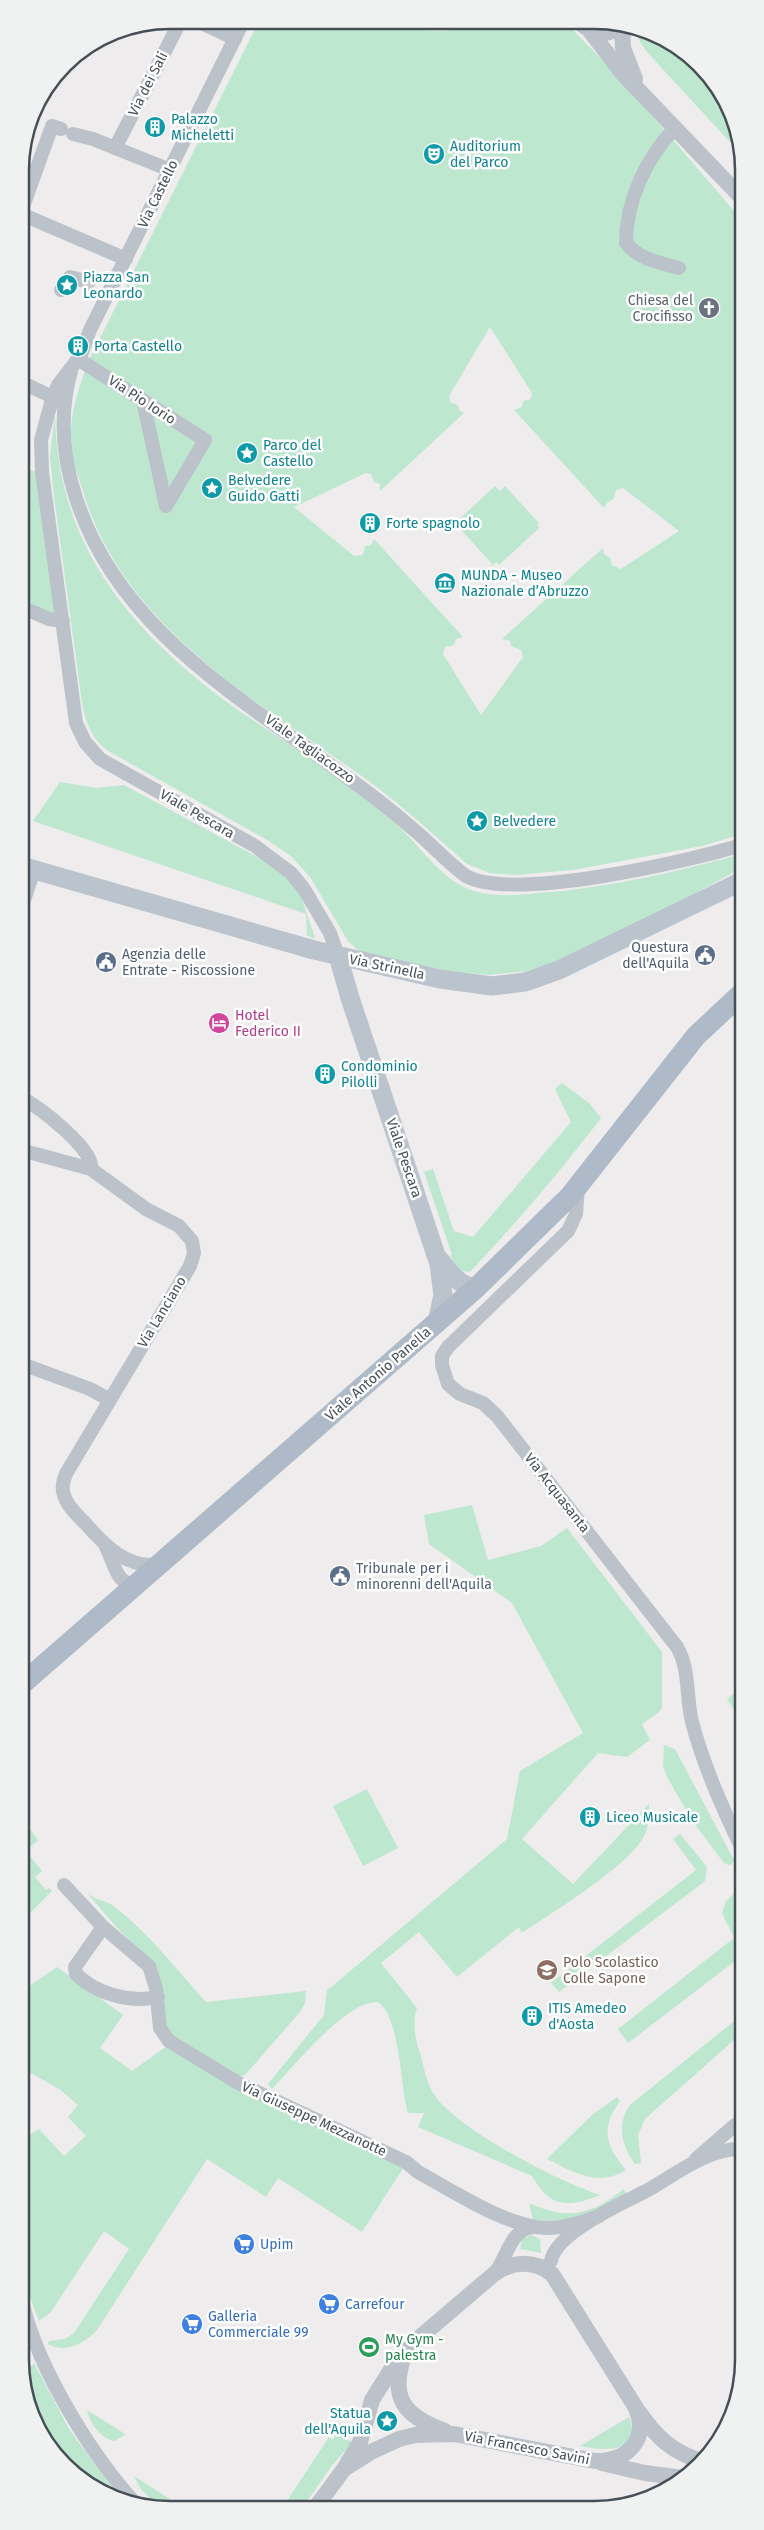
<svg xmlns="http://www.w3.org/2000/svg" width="764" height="2530" viewBox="0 0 764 2530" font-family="'Fira Sans',sans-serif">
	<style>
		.green { fill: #bee7d0; fill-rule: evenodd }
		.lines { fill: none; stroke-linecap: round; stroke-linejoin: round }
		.minor-tunnel { stroke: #ccccce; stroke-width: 14; stroke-dasharray: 14 7; stroke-linecap: butt }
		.minor { stroke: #bbc2c9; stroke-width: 14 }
		.tertiary { stroke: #bbc2c9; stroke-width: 16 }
		.secondary { stroke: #bbc3cd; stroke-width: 19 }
		.primary { stroke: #aebac7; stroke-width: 21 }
		.labels { text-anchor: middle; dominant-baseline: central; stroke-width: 5; stroke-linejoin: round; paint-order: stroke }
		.street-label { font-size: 14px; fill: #464e56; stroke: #fff }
		.culture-label { font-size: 14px; fill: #0d838f; stroke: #fff; text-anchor: start }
		.worship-label { font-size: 14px; fill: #5b616d; stroke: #fff; text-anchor: end }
		.service-label { font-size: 14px; fill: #4e5e75; stroke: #fff; text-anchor: start }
		.hotel-label { font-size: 14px; fill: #b23c85; stroke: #fff; text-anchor: start }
		.education-label { font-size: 14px; fill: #785e54; stroke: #fff; text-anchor: start }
		.shop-label { font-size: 14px; fill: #366cbe; stroke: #fff; text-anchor: start }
		.leisure-label { font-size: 14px; fill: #27864d; stroke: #fff; text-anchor: start }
		.rim { fill: none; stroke: #464e56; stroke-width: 2.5 }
	</style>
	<rect width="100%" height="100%" fill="#eeecec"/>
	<g class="green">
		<path d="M259 21H396L422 30 441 31 486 27 505 22 566 23 618 76 741 219 742 834 702 846 573 870 515 875 490 873 467 864C434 835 402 805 366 779 257 701 123 627 83 491 77 473 70 455 70 436 72 408 80 381 91 356ZM490 327 532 393 531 399 523 401 522 407 514 410 604 508 607 503 614 498 616 490 623 488 679 531 621 569 612 565 610 558 604 554 603 548 502 639 510 641 511 646 521 650 523 657 481 715 443 654 445 647 454 645 456 639 463 637 374 539 371 545 365 546 363 555 354 556 294 507 366 473 371 474 374 482 380 484V491L464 413 459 410 458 405 450 402 449 396Z"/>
		<path d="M637 28C648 32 661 35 670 41 707 64 741 109 741 154L647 52 639 40Z"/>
		<path d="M55 412C56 540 125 626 224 700 270 733 319 762 363 797 375 807 388 817 399 827 423 849 445 885 478 892 498 897 519 895 539 893 608 888 675 872 742 854V868L623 932 557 962 526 971 489 975 449 971 374 956 358 950 348 941 310 877 292 857 269 841 110 752C92 740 86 724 82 703L54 496 50 457Z"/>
		<polygon points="21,469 35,471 55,616 21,599"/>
		<polygon points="495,486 500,491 505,486 539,523 537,525 539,528 499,565 496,562 493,565 455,523"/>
		<polygon points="60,782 97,788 124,785 263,860 287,878 301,896 315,938 307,936 306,914 33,821"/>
		<path d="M562 1083 589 1103 601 1118C559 1173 517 1222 470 1272L460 1271 450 1256 452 1255 424 1172 433 1169 454 1231 473 1237 571 1122 555 1089Z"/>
		<path d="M472 1505 488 1560 541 1546 567 1528 662 1652V1708L658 1713 642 1724 650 1740 627 1757 598 1753 522 1839 573 1884 649 1804C649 1815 649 1828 643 1838 626 1867 555 1911 525 1931L521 1932 519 1927 457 1977 419 1932 381 1963 417 2008C412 2023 415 2038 420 2053 424 2067 426 2083 435 2096 459 2130 559 2182 600 2195 568 2208 550 2208 532 2176L418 2127 424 2113H408C400 2088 401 2018 378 2002 348 1999 292 2068 272 2089L268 2084 324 2015 327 1989 330 1988 507 1839 520 1771 583 1733 512 1603 429 1544 424 1515Z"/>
		<polygon points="743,1686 743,1724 727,1699"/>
		<polygon points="664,1745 675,1749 735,1862 729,1865 724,1863 691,1819 666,1775 663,1765"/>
		<polygon points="367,1789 398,1848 363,1866 333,1806"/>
		<polygon points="22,1818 38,1840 26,1851 42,1871 35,1877 46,1890 49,1888 52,1891 31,1912 22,1903"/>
		<polygon points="680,1834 707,1867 705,1881 559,1992 551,1983 696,1870 673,1839"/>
		<path d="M88 1894C96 1900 107 1901 112 1905 148 1932 176 1969 206 2002L306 1991 305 2003 300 2012 245 2075 237 2077 173 2037 167 2028 160 1979 155 1966 118 1929Z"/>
		<polygon points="734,1894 743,1911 743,1970 735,1961 628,2043 618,2029 734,1938 722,1913 726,1901"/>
		<path d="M57 1967 123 2015 100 2048 132 2071 167 2046 404 2167 362 2232 278 2178 266 2197 207 2159 97 2330C85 2343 65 2354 48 2344L49 2341 65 2339 74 2333 129 2249 104 2231 51 2312 39 2321 23 2279V2139L39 2129 64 2156 86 2136 68 2117 78 2105 59 2089 22 2068V1991Z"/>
		<path d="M743 2014V2032L645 2119 638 2135 641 2163 635 2164C622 2147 616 2124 630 2105Z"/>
		<path d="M617 2097 620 2101C600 2128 606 2146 626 2170 597 2188 574 2172 547 2159L592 2115Z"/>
		<path d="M624 2189 627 2195C594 2211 571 2224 533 2220L529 2203C568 2221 591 2215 624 2189Z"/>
		<polygon points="531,2235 540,2239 541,2253 520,2249 522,2239"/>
		<path d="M34 2363 69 2429 120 2499 95 2490 74 2468 71 2471C50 2456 19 2406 23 2379 24 2374 30 2368 34 2363Z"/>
		<path d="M87 2410 125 2434 124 2435 115 2441C100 2439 91 2424 87 2410Z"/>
		<path d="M629 2417C643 2454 602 2451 580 2446Z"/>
		<polygon points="337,2433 352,2442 331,2467 303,2507 283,2507 329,2437 333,2440"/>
		<polygon points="134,2476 182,2507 158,2507 140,2488"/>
	</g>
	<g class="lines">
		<polyline class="minor-tunnel" points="82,280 101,289"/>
		<g class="minor">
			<polyline points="195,20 235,39"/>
			<polyline points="244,20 90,330 81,355 58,385 51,403 41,440 42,472 76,723 85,742 100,759 255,846 291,873 304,889 330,933 338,956"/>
			<polyline points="410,22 424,23 445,22"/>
			<path d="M675 128C646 158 626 201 626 243 638 259 661 263 679 268"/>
			<polyline points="73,134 93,139 170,170"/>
			<polyline points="115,148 181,20"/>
			<polyline points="21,214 126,259"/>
			<polyline points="20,215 52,126 61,129"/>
			<polyline points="61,290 70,277 82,280"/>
			<polyline points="78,359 205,440 166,506"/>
			<path d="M71 371C59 414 62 456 76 498 118 629 240 697 344 775 368 792 391 810 413 829 431 844 447 862 466 876 513 902 689 861 742 845"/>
			<polyline points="21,382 61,401"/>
			<polyline points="143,401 166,506"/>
			<polyline points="21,607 49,619 63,621"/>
			<polyline points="21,909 34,870"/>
			<path d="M21 1098C37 1104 97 1152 91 1169"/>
			<path d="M21 1150 91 1169 146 1209 179 1226 192 1241 194 1253 190 1266 67 1472C64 1478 62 1485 63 1491 65 1504 76 1514 85 1523 104 1545 128 1570 160 1564"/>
			<path d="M578 1187 576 1214 568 1231 448 1347 442 1356V1365L448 1384 460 1394 483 1403 497 1416 677 1647C690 1669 686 1698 692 1722 704 1767 723 1809 743 1851"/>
			<polyline points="22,1364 90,1389 110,1400"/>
			<path d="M106 1547C115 1563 115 1586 139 1585V1582"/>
			<path d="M64 1885 103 1927 149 1966 156 1988 160 2028 169 2041 240 2084 406 2162 418 2172C453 2191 507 2227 546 2228 564 2228 582 2222 599 2216"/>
			<path d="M103 1927 75 1967 76 1974C96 1994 130 2003 158 1997"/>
			<polyline points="696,2159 735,2125"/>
			<path d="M551 2261C555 2233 625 2202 648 2190 676 2174 710 2147 743 2149"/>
			<path d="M494 2274C507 2259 510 2229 533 2227"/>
			<path d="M23 2305C39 2370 92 2457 138 2506"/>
		</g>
		<g class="tertiary">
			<path d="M580 23C593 34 609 39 622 23"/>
			<polyline points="622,23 623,48 635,79"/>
			<polyline points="590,31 623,74 741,197"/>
			<path d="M404 2356C389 2398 405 2417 445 2431"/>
			<path d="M639 2412C656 2437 673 2453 704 2462"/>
			<polyline points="602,2463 645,2473 683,2478"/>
			<path d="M316 2507 344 2469 371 2452 399 2439 415 2435 454 2434 595 2461C627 2461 649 2441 636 2408L552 2274C534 2260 512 2261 494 2274L419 2338 394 2365 372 2400 360 2442 344 2469"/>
		</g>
		<g class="secondary">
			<polyline points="21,866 314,950 440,979 492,986 525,982 559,970 742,881"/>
			<polyline points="338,956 350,998 439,1264 443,1295 437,1322"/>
			<path d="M440 1260C449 1272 460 1287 476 1288"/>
		</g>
		<polyline class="primary" points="22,1684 476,1288 570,1196 696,1036 742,993"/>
	</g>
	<defs>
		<g id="building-disc" transform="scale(1.125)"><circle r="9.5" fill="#0f9aa8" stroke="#fff"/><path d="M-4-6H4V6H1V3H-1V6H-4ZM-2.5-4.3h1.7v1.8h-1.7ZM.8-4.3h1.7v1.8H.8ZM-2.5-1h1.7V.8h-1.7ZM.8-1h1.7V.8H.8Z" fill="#fff"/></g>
		<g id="theatre-disc" transform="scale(1.125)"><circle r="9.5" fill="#0f9aa8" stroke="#fff"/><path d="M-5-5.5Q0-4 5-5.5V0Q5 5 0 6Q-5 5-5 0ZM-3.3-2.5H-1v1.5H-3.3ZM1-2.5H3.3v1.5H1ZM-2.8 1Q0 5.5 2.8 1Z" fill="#fff"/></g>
		<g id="sight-disc" transform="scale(1.125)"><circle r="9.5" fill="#0f9aa8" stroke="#fff"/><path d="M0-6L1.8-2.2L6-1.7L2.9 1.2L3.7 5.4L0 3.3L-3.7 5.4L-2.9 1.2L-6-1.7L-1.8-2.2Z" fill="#fff"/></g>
		<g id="church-disc" transform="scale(1.125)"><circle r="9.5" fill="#6b7280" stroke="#fff"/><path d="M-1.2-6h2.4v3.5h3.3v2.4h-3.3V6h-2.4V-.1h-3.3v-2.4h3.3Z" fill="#fff"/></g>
		<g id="museum-disc" transform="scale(1.125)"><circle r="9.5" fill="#0f9aa8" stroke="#fff"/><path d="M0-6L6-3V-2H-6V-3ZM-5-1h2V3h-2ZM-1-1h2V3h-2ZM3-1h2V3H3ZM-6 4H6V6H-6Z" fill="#fff"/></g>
		<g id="civic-disc" transform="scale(1.125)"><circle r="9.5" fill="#5c6f8a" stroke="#fff"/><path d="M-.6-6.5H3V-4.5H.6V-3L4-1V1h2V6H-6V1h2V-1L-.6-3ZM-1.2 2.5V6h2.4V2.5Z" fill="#fff"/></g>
		<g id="hotel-disc" transform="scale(1.125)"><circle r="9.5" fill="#d1479c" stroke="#fff"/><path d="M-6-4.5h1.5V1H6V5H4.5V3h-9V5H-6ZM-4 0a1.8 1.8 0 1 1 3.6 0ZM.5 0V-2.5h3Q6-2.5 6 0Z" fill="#fff"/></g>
		<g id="school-disc" transform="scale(1.125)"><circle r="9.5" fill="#8d6e63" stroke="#fff"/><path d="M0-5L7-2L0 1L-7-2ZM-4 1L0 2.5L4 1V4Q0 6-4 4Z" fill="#fff"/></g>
		<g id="supermarket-disc" transform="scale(1.125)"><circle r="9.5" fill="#3f7fe0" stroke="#fff"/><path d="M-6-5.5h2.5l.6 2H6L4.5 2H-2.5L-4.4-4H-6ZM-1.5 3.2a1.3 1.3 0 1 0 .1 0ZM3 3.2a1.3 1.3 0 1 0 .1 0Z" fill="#fff"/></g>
		<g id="stadium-disc" transform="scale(1.125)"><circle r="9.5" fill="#2e9e5b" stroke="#fff"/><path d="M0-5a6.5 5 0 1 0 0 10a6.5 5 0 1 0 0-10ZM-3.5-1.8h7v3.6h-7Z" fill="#fff"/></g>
	</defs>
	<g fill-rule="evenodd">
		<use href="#building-disc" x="155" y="127"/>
		<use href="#theatre-disc" x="434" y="154"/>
		<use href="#sight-disc" x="67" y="285"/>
		<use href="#church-disc" x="709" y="308"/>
		<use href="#building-disc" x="78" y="346"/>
		<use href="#sight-disc" x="247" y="453"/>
		<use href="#sight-disc" x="212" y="488"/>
		<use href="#building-disc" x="370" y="523"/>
		<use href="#museum-disc" x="445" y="583"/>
		<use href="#sight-disc" x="477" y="821"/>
		<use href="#civic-disc" x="705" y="955"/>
		<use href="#civic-disc" x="106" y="962"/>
		<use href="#hotel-disc" x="219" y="1023"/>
		<use href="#building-disc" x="325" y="1074"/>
		<use href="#civic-disc" x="340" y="1576"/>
		<use href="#building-disc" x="590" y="1817"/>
		<use href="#school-disc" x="547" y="1970"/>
		<use href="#building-disc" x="532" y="2016"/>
		<use href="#supermarket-disc" x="244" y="2244"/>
		<use href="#supermarket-disc" x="329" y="2304"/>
		<use href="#supermarket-disc" x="192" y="2324"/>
		<use href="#stadium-disc" x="369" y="2347"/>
		<use href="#sight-disc" x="387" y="2421"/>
	</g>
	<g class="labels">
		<g class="street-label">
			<text transform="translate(148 84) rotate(-63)">Via dei Sali</text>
			<text transform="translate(158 194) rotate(-64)">Via Castello</text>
			<text transform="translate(142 400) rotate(33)">Via Pio Iorio</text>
			<text transform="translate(310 749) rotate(36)">Viale Tagliacozzo</text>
			<text transform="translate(197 814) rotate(30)">Viale Pescara</text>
			<text transform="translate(387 967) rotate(12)">Via Strinella</text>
			<text transform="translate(404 1158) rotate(71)">Viale Pescara</text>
			<text transform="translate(162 1312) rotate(-59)">Via Lanciano</text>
			<text transform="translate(378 1374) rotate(-41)">Viale Antonio Panella</text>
			<text transform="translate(557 1493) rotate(52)">Via Acquasanta</text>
			<text transform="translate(314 2119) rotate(25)">Via Giuseppe Mezzanotte</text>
			<text transform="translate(527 2448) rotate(11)">Via Francesco Savini</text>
		</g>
		<g class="culture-label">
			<text x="171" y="119">Palazzo<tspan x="171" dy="16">Micheletti</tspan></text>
			<text x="450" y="146">Auditorium<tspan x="450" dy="16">del Parco</tspan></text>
			<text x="83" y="277">Piazza San<tspan x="83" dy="16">Leonardo</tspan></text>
			<text x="94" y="346">Porta Castello</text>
			<text x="263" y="445">Parco del<tspan x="263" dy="16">Castello</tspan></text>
			<text x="228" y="480">Belvedere<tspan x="228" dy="16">Guido Gatti</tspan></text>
			<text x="386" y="523">Forte spagnolo</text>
			<text x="461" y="575">MUNDA - Museo<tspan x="461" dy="16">Nazionale d’Abruzzo</tspan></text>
			<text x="493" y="821">Belvedere</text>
			<text x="341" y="1066">Condominio<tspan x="341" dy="16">Pilolli</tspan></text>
			<text x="606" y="1817">Liceo Musicale</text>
			<text x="548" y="2008">ITIS Amedeo<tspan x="548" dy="16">d'Aosta</tspan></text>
			<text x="371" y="2413" text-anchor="end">Statua<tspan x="371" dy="16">dell'Aquila</tspan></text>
		</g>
		<g class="worship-label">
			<text x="693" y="300">Chiesa del<tspan x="693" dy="16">Crocifisso</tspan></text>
		</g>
		<g class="service-label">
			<text x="689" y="947" text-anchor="end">Questura<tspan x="689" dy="16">dell'Aquila</tspan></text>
			<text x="122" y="954">Agenzia delle<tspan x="122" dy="16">Entrate - Riscossione</tspan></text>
			<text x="356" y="1568">Tribunale per i<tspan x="356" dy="16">minorenni dell'Aquila</tspan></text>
		</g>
		<g class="hotel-label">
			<text x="235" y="1015">Hotel<tspan x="235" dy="16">Federico II</tspan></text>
		</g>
		<g class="education-label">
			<text x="563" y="1962">Polo Scolastico<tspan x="563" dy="16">Colle Sapone</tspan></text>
		</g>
		<g class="shop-label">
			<text x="260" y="2244">Upim</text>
			<text x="345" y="2304">Carrefour</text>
			<text x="208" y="2316">Galleria<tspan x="208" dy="16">Commerciale 99</tspan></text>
		</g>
		<g class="leisure-label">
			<text x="385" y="2339">My Gym -<tspan x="385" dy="16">palestra</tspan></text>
		</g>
	</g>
	<path d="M0 0H764V2530H0ZM170 29H594A141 141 0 0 1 735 170V2360A141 141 0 0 1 594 2501H170A141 141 0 0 1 29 2360V170A141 141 0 0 1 170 29Z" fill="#f0f1f1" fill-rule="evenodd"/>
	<path class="rim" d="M170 29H594A141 141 0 0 1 735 170V2360A141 141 0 0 1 594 2501H170A141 141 0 0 1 29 2360V170A141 141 0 0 1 170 29Z"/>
</svg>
